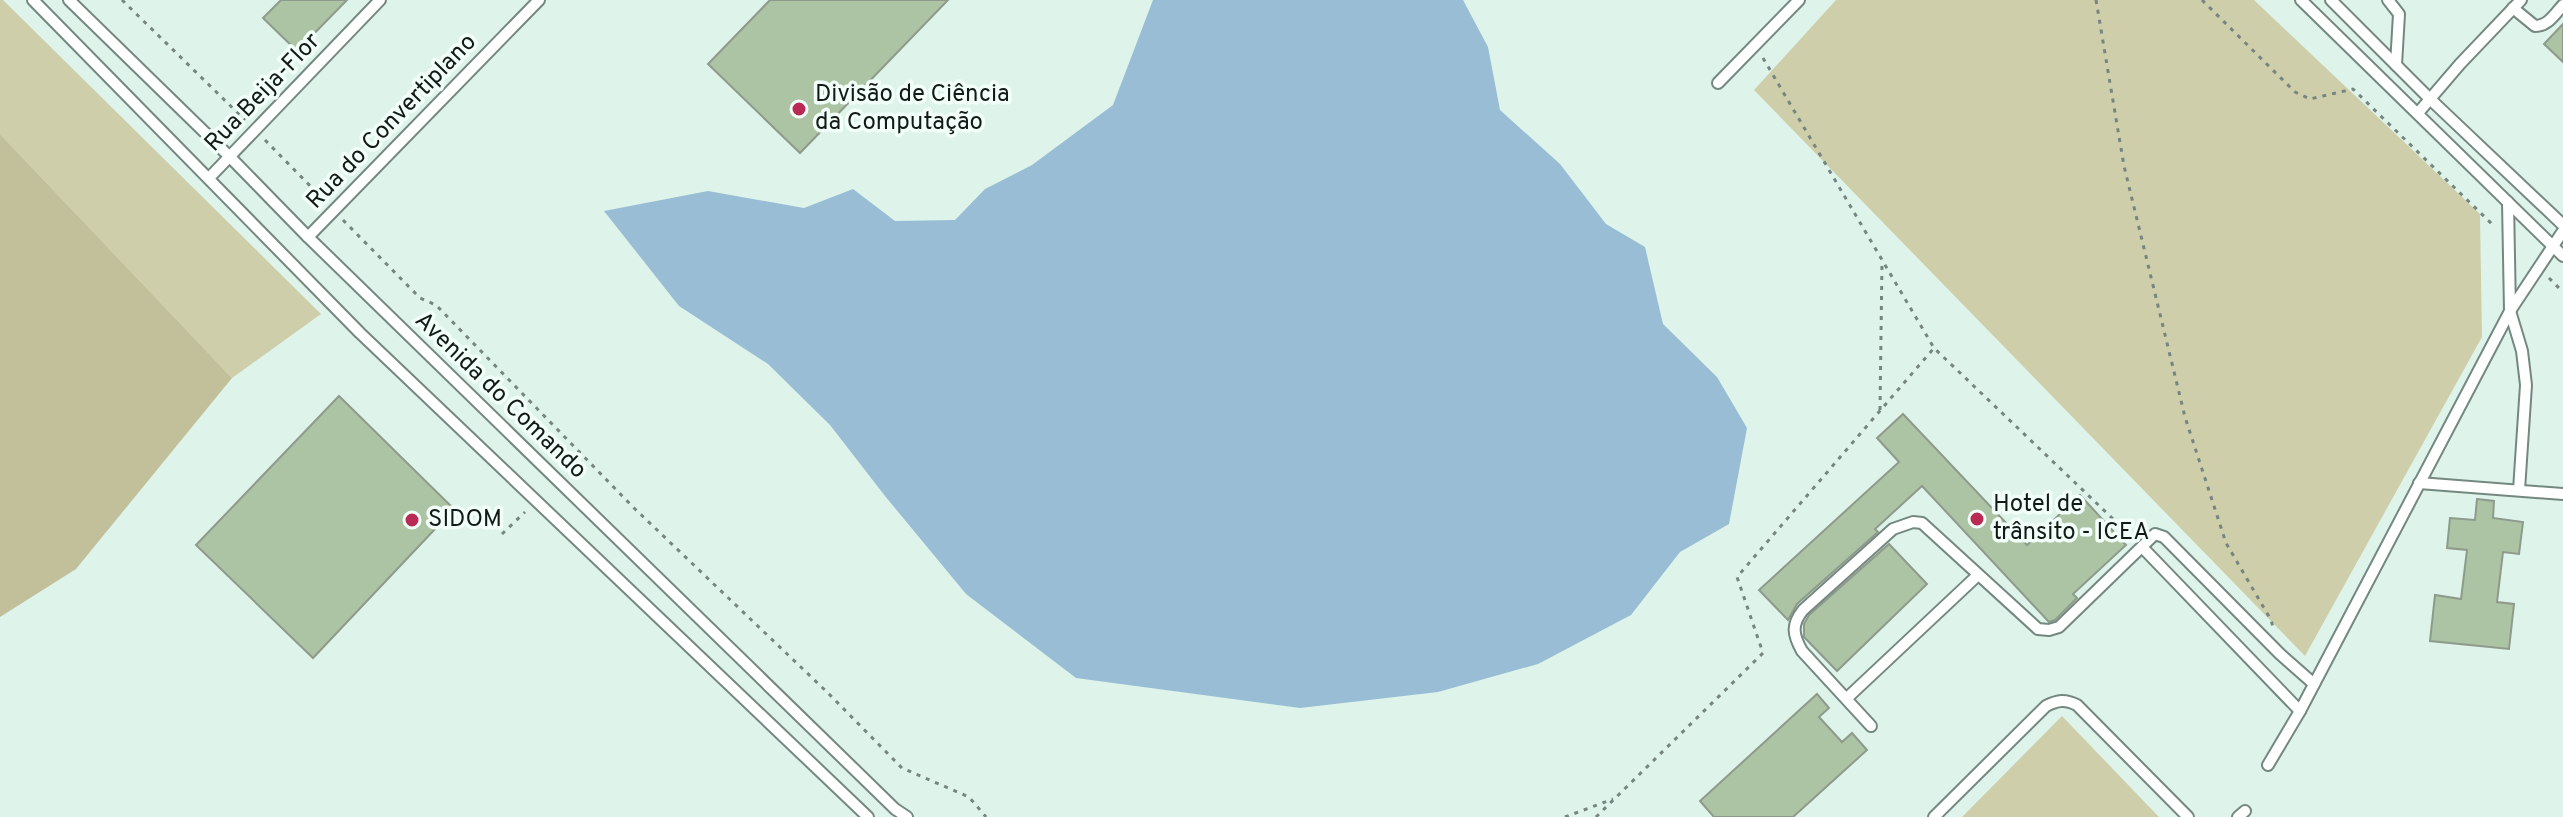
<svg xmlns="http://www.w3.org/2000/svg" width="2563" height="817" viewBox="0 0 2563 817" font-family="Overpass,sans-serif">
	<style>
		.green { fill: #cfceaa }
		.forest { fill: #c1c09a }
		.water { fill: #98bdd4 }
		.building { fill: #acc4a4; stroke: #8e9a8b; stroke-width: 2 }
		.lines { fill: none; stroke-linecap: round; stroke-linejoin: round }
		.lane-casing { stroke: #748880; stroke-width: 14 }
		.path { stroke: #778580; stroke-width: 3; stroke-dasharray: 4 6; stroke-linecap: butt }
		.lane { stroke: #fff; stroke-width: 10 }
		.poi-dot { fill: #ba2a54; stroke: #f2fff9; stroke-width: 3 }
		.labels { text-anchor: middle; dominant-baseline: central; stroke-width: 7; stroke-linejoin: round; paint-order: stroke }
		.street-label { font-size: 24px; fill: #121917; stroke: #f2fff9 }
		.poi-label { font-size: 24px; fill: #121917; stroke: #f2fff9; text-anchor: start }
	</style>
	<rect width="100%" height="100%" fill="#def4eb"/>
	<g class="green">
		<polygon points="0,0 3,0 321,314 232,378 0,134"/>
		<polygon points="1836,0 2254,0 2480,214 2482,337 2305,656 1754,90"/>
		<polygon points="2062,716 2159,817 1962,817"/>
	</g>
	<polygon class="forest" points="0,134 232,378 76,569 0,617"/>
	<polygon class="water" points="1153,0 1463,0 1488,47 1500,110 1560,164 1606,224 1645,247 1663,324 1717,377 1747,428 1729,524 1680,552 1631,615 1538,664 1438,692 1300,708 1076,678 966,594 885,496 830,425 768,364 679,306 604,211 708,191 804,208 853,189 895,221 955,220 985,189 1032,165 1113,105"/>
	<g class="building">
		<polygon points="281,0 347,0 297,51 263,18"/>
		<polygon points="770,0 948,0 800,153 708,64"/>
		<polygon points="2563,24 2563,62 2544,44"/>
		<polygon points="339,396 454,509 313,658 196,545"/>
		<polygon points="1903,414 2027,545 2080,495 2126,545 2073,594 2077,598 2055,620 2049,622 1922,486 1875,529 1878,532 1797,604 1788,620 1759,590 1899,462 1877,438"/>
		<polygon points="2477,499 2494,501 2493,518 2523,522 2519,554 2503,552 2497,602 2514,604 2509,649 2430,641 2435,595 2461,599 2467,550 2447,548 2450,518 2475,520"/>
		<polygon points="1889,544 1927,584 1837,671 1804,637 1804,624 1809,615"/>
		<polygon points="1817,694 1829,708 1819,717 1842,742 1852,733 1867,750 1793,817 1714,817 1700,801"/>
	</g>
	<g class="lines">
		<g class="lane-casing">
			<g id="lane">
				<polyline points="33,0 360,333 868,817"/>
				<polyline points="69,0 230,157 308,237 895,809 907,817"/>
				<polyline points="2301,0 2563,256"/>
				<polyline points="2331,0 2430,99 2563,225"/>
				<polyline points="2388,0 2399,14 2396,65"/>
				<path d="M2513 8 2535 26C2548 26 2555 14 2563 5"/>
				<polyline points="1718,83 1799,0"/>
				<polyline points="2418,113 2460,64 2521,0"/>
				<polyline points="209,178 380,0"/>
				<polyline points="2508,202 2510,311 2522,351 2526,385 2519,490"/>
				<polyline points="308,237 539,0"/>
				<polyline points="2419,483 2563,494"/>
				<polyline points="2142,547 2300,711"/>
				<polyline points="1847,698 1978,575"/>
				<path d="M1871 726 1802 651C1793 635 1791 625 1803 610L1893 529 1913 522 1922 523 2038 629 2049 630 2059 627 2155 534 2164 537 2280 654 2314 684"/>
				<polyline points="2268,765 2300,711 2510,311 2563,231"/>
				<path d="M1934 817 2046 706C2058 700 2065 699 2077 705L2188 817"/>
				<polyline points="2238,817 2245,811"/>
			</g>
		</g>
		<g class="path">
			<polyline points="122,0 245,120"/>
			<polyline points="2096,0 2124,166 2185,417 2226,543 2271,620 2273,627"/>
			<polyline points="2202,0 2295,92 2310,99 2353,89 2494,226"/>
			<polyline points="1763,58 1934,348 2133,538"/>
			<polyline points="265,140 324,200"/>
			<polyline points="343,220 420,298 436,305 634,508 827,692 902,768 969,797 986,817"/>
			<polyline points="2549,278 2563,292"/>
			<polyline points="1880,410 1882,262"/>
			<polyline points="502,534 525,512"/>
			<polyline points="1565,817 1613,799"/>
			<polyline points="1596,817 1763,653 1737,577 1934,348"/>
		</g>
		<use href="#lane" class="lane"/>
	</g>
	<g class="poi-dot">
		<circle cx="799" cy="109" r="8"/>
		<circle cx="1977" cy="519" r="8"/>
		<circle cx="412" cy="520" r="8"/>
	</g>
	<g class="labels">
		<g class="street-label">
			<text transform="translate(263 93) rotate(-46)">Rua Beija-Flor</text>
			<text transform="translate(392 122) rotate(-46)">Rua do Convertiplano</text>
			<text transform="translate(500 396) rotate(44)">Avenida do Comando</text>
		</g>
		<g class="poi-label">
			<text x="815" y="95">Divisão de Ciência<tspan x="815" dy="28">da Computação</tspan></text>
			<text x="1993" y="505">Hotel de<tspan x="1993" dy="28">trânsito - ICEA</tspan></text>
			<text x="428" y="520">SIDOM</text>
		</g>
	</g>
</svg>
